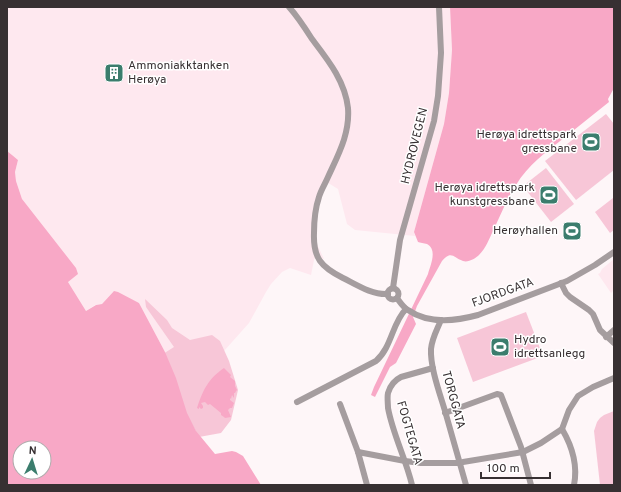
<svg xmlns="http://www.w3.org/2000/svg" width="621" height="492" viewBox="0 0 621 492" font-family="Overpass,sans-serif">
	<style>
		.built { fill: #fee8ef }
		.green { fill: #f7c6d7 }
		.water { fill: #f8a8c6; fill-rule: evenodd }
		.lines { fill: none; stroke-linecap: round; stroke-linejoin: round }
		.minor { stroke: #a59d9f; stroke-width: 6 }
		.labels { text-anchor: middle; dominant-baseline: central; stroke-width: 3; stroke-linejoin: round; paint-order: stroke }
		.poi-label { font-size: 12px; fill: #373032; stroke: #fff; text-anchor: end }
		.street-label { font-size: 12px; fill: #373032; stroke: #fff }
	</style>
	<rect width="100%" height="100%" fill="#fef6f8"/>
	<g class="built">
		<polygon points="7,7 450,7 452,50 449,93 444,124 414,232 415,236 355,230 347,224 338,189 325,181 316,205 316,242 324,259 316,256 314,260 311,275 290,268 282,272 271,284 266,292 249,323 200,378 176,378 165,352 139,303 113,292 102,304 95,305 86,311 68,282 22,199 16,181 15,172 18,160 12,155 7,151"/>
		<polygon points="614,259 614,290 611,293 598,274 600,273 602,269"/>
	</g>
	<g class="green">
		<polygon points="606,114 614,124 614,170 576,200 545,161"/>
		<polygon points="546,168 574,204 551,222 523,186"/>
		<polygon points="613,198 614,200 614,230 610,233 595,212"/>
		<polygon points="145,299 167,320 172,328 190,340 212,335 220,341 229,361 238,390 231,420 221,433 199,437 183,408 163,354 174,347 146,307"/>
		<polygon points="526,312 543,356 473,382 457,338"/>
		<polygon points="614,411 614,485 600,485 594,431 597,422 600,418 604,415"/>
	</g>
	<g class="water">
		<path d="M450 7H614V88L608 99 609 102C594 114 579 126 564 138 546 152 528 165 516 185 507 199 500 216 493 231 489 239 486 248 479 255 476 258 468 263 463 261 453 258 452 250 442 261L417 306 413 317 416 324 396 363 390 367 375 397 371 395 374 387 428 274C430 266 438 250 427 244 424 243 420 243 418 242L414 232 444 124 449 93 452 50Z"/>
		<path d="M7 151 12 155 18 160 15 172 16 181 22 199 76 268 78 274 68 282 86 311 96 305 102 304 114 291 118 292 139 303 165 352 176 378 187 413 196 431 215 454 232 451 236 452 243 456 261 485H7ZM20 448H44V472H20Z"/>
		<path d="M224 368 231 375 230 377 235 381V386L237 390 236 391 235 393H234V398L232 395 231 399 230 398V400L234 403 232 408H230L228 410 231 417 225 418 224 417 221 415V413L210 404 208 405 205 402 201 403 203 406V408L201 409 199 407V409L197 408C203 390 208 379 224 368Z"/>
	</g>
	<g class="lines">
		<g class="minor">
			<path d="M289 7C298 17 305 28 312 39 328 60 345 81 348 108 350 134 338 155 328 177 325 184 321 190 319 197 315 209 314 221 314 233 313 258 321 267 343 278 357 285 372 295 388 294"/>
			<polyline points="561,283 566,293 570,297 589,310 593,314 600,330 614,343"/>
			<polyline points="393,288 400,240 434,121 438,96 441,53 439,7"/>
			<circle cx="393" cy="294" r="5.5"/>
			<path d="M397 298C400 302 403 307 408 310 428 324 456 321 478 315L567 281 595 265 614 252"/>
			<path d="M441 320C437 330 432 338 431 349 430 367 440 394 445 411 452 436 459 460 466 485"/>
			<polyline points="606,337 614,330"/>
			<path d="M297 402 376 361C392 347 392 323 406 309"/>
			<polyline points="340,404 358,452 367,485"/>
			<polyline points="445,413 497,394 501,395 521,447 531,485"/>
			<path d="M562 429C572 446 578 465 574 485"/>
			<polyline points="358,452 405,461 421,463 459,463"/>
			<polyline points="463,462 523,452 541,443 562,429 569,410 578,396 593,387 614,378"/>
			<path d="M412 485C406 459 393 435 388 408 388 404 387 398 388 393 390 386 395 380 401 377L433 368"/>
		</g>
	</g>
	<defs>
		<g id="building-square" transform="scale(1)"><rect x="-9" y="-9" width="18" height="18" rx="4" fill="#3b7d6d" stroke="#fff"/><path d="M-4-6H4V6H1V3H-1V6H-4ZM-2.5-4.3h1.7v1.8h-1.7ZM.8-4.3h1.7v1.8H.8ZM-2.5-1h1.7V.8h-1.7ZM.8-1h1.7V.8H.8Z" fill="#fff"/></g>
		<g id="stadium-square" transform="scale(1)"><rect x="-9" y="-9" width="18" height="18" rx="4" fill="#3b7d6d" stroke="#fff"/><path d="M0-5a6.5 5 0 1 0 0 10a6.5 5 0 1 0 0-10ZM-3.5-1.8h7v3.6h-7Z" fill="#fff"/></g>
	</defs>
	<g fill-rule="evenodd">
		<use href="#building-square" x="114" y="73"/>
		<use href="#stadium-square" x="591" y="142"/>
		<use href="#stadium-square" x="549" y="195"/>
		<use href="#stadium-square" x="572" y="231"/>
		<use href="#stadium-square" x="500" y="347"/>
	</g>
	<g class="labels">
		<g class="poi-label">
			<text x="128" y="66" text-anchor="start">Ammoniakktanken<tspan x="128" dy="14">Herøya</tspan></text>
			<text x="577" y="135">Herøya idrettspark<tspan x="577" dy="14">gressbane</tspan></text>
			<text x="535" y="188">Herøya idrettspark<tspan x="535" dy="14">kunstgressbane</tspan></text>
			<text x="558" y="231">Herøyhallen</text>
			<text x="514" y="340" text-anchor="start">Hydro<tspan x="514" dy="14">idrettsanlegg</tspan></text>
		</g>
		<g class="street-label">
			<text transform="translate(415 146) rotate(-76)">HYDROVEGEN</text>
			<text transform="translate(503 293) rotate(-20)">FJORDGATA</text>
			<text transform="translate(453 400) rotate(75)">TORGGATA</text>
			<text transform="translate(409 433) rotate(74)">FOGTEGATA</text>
		</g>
	</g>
	<rect width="621" height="492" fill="none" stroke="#373032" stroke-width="16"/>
	<g transform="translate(32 460) rotate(4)"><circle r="19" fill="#ffffff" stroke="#afacad"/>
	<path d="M0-3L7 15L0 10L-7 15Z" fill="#3b7d6d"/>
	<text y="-6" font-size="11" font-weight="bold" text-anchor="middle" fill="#373032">N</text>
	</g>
	<path d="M481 472v6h69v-6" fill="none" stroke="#373032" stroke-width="2"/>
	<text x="487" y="472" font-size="12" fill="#373032" stroke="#ffffff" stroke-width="3" paint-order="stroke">100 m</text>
</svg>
